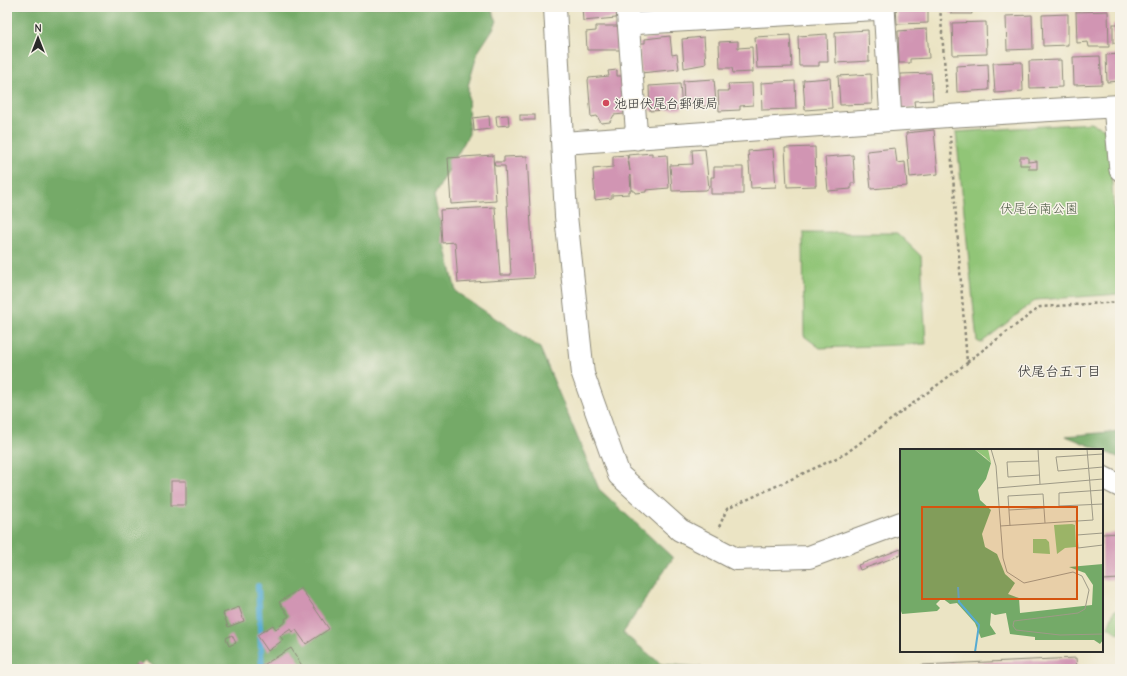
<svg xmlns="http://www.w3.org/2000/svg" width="1127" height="676" viewBox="0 0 1127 676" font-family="'Comic Neue','Klee One',sans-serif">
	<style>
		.green { fill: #91c577; stroke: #5e7851 }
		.forest { fill: #74aa68; stroke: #506a4a }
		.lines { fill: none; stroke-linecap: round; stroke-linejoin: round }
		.stream { stroke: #56abd2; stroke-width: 6 }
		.building { fill: #d195b3 }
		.street-casing { stroke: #8b8878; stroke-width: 23 }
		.secondary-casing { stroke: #8b8878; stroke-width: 24 }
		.path { stroke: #8b8878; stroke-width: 2.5; stroke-dasharray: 3 3; stroke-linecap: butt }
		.street { stroke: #fff; stroke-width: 21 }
		.secondary { stroke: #fff; stroke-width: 22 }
		.poi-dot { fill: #d1495b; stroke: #f7f3e8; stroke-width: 1.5 }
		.labels { text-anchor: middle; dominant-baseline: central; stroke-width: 3; stroke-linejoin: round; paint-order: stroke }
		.poi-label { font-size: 13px; fill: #2b2b2b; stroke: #f7f3e8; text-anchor: start }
		.park-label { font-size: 13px; fill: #4a5942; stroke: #f7f3e8 }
		.neighbourhood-label { font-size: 14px; fill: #2b2b2b; stroke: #f7f3e8 }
		.inset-river { fill: none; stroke: #56abd2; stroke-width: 2 }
		.inset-road { fill: none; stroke: #9e9a87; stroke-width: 1 }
		.view { fill: #d5540f; fill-opacity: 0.15; stroke: #d5540f; stroke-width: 2 }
		.inset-edge { fill: none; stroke: #2b2b2b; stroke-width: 2 }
	</style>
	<rect width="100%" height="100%" fill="#f7f3e8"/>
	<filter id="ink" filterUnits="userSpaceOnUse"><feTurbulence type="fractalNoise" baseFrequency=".025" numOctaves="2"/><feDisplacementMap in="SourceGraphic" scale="8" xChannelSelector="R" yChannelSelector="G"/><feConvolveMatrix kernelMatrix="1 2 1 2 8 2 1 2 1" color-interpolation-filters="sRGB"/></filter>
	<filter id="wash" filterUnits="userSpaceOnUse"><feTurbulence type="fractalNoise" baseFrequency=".012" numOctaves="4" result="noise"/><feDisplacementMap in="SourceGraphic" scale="16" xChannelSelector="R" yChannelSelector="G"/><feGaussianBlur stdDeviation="0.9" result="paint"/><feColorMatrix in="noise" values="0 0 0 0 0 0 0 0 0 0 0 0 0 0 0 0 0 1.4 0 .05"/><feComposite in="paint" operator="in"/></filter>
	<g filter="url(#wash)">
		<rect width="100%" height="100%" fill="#ebe4c4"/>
		<g class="green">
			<polygon points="1091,123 1108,130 1120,294 1036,300 981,343 977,341 956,132"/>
			<polygon points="803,233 897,233 921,256 926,344 820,348 804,336"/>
			<polygon points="1120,610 1120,634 1108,627 1114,611"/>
		</g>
		<g class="forest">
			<polygon points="7,7 490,7 497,21 493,29 478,52 468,86 469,134 434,196 456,292 540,348 599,489 673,558 623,633 661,664 701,667 701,669 158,669 145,661 137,669 7,669"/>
			<polygon points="1120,431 1120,458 1066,436"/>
		</g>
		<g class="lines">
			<polyline class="stream" points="258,586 262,669"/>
		</g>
		<g id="blocks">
			<g class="building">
				<polygon points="582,7 617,7 617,15 616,18 583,21"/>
				<polygon points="636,7 666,7 666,8 636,10"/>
				<polygon points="896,7 928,7 928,23 897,24"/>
				<polygon points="950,7 971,7 972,14 951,14"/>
				<polygon points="1108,11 1109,47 1089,47 1088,42 1077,43 1076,12"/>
				<polygon points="1068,14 1068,45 1043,46 1042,15"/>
				<polygon points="1032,15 1033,49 1007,50 1006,16"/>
				<polygon points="986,22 987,54 953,55 952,23"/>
				<rect x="1113" y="24" width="7" height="19"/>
				<polygon points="596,26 621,26 622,50 587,50 586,32 596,31"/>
				<polygon points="927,29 929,58 910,59 910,63 899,63 898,31"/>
				<polygon points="868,30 869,61 836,63 835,32"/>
				<polygon points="827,34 828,62 819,62 819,66 799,66 798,36"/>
				<polygon points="790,35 792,67 757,68 755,37"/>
				<polygon points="670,36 672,55 677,54 679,69 641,73 639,43 645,43 645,39"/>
				<polygon points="704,37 706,64 684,68 682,39"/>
				<polygon points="738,41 738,48 752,47 753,72 733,73 732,68 720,68 719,42"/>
				<polygon points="1120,54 1120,81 1107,82 1106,55"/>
				<polygon points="1100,56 1102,84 1074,85 1073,57"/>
				<polygon points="1061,60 1062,87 1030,88 1029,61"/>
				<polygon points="1022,62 1023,91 995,93 993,63"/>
				<polygon points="988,64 989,90 957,92 956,66"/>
				<polygon points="617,70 617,76 624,76 624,114 614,115 610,122 601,123 597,116 591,117 588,80 589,78 609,76 608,71"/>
				<polygon points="931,73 933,100 914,101 915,108 900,108 901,74"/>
				<polygon points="871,74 872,104 840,105 838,76"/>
				<polygon points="830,78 832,108 805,110 803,80"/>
				<polygon points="714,79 716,103 714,104 714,106 684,106 683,81"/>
				<polygon points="795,81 796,109 762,110 761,83"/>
				<polygon points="752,83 753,105 740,106 740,110 719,111 718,91 729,91 728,84"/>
				<polygon points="680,84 682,109 650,111 649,86"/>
				<polygon points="508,115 509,125 497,126 496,116"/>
				<rect x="520" y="115" width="15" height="5"/>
				<polygon points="489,116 490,129 474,131 473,118"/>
				<polygon points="934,130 938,174 910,177 906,133"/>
				<polygon points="815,147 816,186 787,187 785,148"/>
				<polygon points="895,148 897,163 905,162 907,186 871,189 867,151"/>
				<polygon points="705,149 709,188 706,190 672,191 670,165 693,164 692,150"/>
				<polygon points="773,149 776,187 751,188 748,151"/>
				<polygon points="652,153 652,156 667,155 669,188 646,190 646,192 635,193 635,191 632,191 631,175 630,176 631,191 629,191 629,194 612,195 612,198 595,200 593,169 613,167 613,156 627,155 630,171 628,155"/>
				<polygon points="493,155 496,201 451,204 448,158"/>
				<polygon points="853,155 855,183 851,183 851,189 828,191 825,157"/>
				<polygon points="527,156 534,278 458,283 455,242 442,243 440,210 495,207 500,275 511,275 505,166 495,166 494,162 504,162 504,157"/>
				<polygon points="1020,157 1028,157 1028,162 1037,161 1037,169 1029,169 1029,165 1020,165"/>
				<polygon points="714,167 743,167 743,194 711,194 711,177 714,177"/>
				<rect x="171" y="481" width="15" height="24"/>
				<polygon points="1120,533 1120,579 1102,580 1102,534"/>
				<polygon points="901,549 901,555 860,570 858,565"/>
				<polygon points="301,588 329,629 306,644 296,630 293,632 291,629 280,636 283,640 268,651 257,635 273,625 276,629 286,621 285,619 289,616 279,602"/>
				<polygon points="239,607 244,621 228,627 223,613"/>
				<polygon points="232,635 236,643 229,646 226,638"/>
				<polygon points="291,648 304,669 257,669"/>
				<polygon points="1076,658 1077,669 921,669 921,665"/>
				<polygon points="137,663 148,669 134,669"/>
			</g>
		</g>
	</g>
	<g filter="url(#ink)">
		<use href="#blocks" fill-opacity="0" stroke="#8b8878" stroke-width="1"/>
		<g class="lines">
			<g class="street-casing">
				<g id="street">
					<polyline points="627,7 637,139"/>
					<polyline points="884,7 891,120"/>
					<polyline points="628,24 884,9"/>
					<polyline points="1114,107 1120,170"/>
				</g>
			</g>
			<g class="secondary-casing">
				<g id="secondary">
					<polyline points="555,7 566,216 583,374 619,475 680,530 736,559 809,557 901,523"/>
					<polyline points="563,143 948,116 1120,106"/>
					<polyline points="1102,477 1120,486"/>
				</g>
			</g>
			<g class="path">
				<polyline points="940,7 947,96"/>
				<polyline points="967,362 1040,307 1120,302"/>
				<polyline points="719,527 727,509 845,454 967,363 950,136"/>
			</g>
			<use href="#street" class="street"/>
			<use href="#secondary" class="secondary"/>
		</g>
	</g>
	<circle class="poi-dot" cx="606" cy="103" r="4"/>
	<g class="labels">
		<g class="poi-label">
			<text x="614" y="103">池田伏尾台郵便局</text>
		</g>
		<g class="park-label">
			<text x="1039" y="208">伏尾台南公園</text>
		</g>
		<g class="neighbourhood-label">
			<text x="1059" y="371">伏尾台五丁目</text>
		</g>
	</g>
	<g transform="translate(900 449)">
		<rect width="203" height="203" fill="#ebe4c4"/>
		<path d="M74 0H88L91 14 85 8ZM172 75 175 76 176 98 165 99 157 105 154 76ZM133 90H146L149 93 150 105 133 104Z" fill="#91c577"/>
		<path d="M0 0H74L91 14 86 30 78 41 80 51 91 61 82 85 85 98 97 105 105 125 115 134 108 145 119 149 120 164 192 156 193 136 185 124 169 118 203 115V191L200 195 194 191H135V188L110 185 106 164 95 166 91 164 90 176 96 185 81 189 75 174 57 154 50 155 42 149 36 155 40 159 37 162 2 165 0 159Z" fill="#74aa68"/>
		<path class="inset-river" d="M58 138 59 153 79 176 75 203"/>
		<path class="inset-road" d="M91 0 96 17 103 109 107 123 124 134 173 123 182 127 189 141 185 160 178 164 114 172 113 177 116 181 160 186 203 185M138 0 140 35M203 5 156 8 158 22 203 18M139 12 107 13 108 28 140 26M97 39 203 30M203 41 159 44V57L203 55M109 61 144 59M176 72 178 99 203 96M100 77 193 71 187 0M110 77 108 47 143 45 145 74M177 86 203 84"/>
		<path class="view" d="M22 58H177V150H22Z"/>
		<rect width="203" height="203" class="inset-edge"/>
	</g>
	<rect width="1127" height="676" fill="none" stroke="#f7f3e8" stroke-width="24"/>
	<g transform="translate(38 38)" stroke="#f7f3e8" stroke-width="3" paint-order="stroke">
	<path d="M0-3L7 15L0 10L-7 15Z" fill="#2b2b2b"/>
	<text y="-6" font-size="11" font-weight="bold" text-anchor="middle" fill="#2b2b2b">N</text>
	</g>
</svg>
